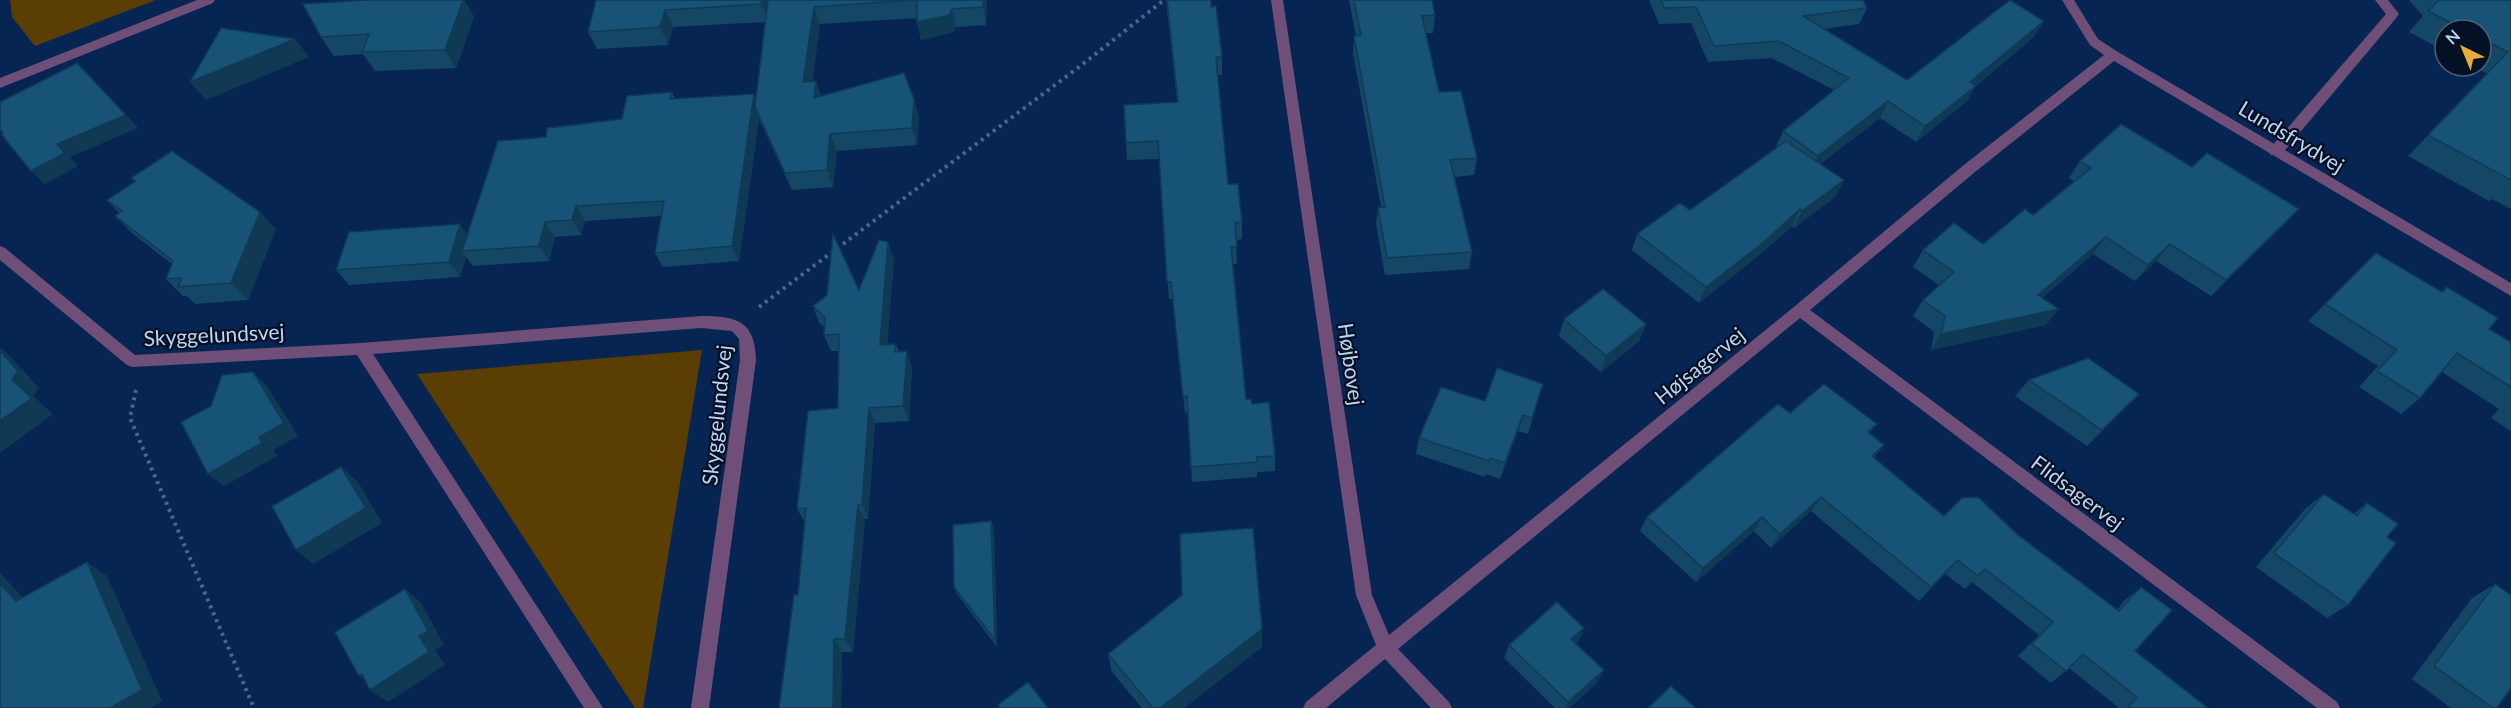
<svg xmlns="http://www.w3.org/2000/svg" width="2511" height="708" viewBox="0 0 2511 708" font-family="Lato,sans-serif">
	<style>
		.green { fill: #5a3e04 }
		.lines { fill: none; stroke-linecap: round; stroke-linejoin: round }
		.path { stroke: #4b658c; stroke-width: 4; stroke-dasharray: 3 4.5; stroke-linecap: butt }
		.lane { fill: #6f4f77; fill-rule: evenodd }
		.street { fill: #6f4f77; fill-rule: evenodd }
		.wall { fill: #144765 }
		.shaded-wall { fill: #103a53 }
		.building { fill: #175376; stroke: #103a53; stroke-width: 1.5 }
		.labels { text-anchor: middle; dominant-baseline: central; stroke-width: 4.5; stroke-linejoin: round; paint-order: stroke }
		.street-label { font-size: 21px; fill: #c1d4f1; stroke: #041024 }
	</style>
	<rect width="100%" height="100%" fill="#072553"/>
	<g class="green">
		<polygon points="10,0 156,0 35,46 12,17"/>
		<polygon points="702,350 643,708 635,708 417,374"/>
	</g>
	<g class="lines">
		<g class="path">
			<polyline points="759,307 1083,64 1164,0"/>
			<polyline points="136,390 130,418 254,708"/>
		</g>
		<polygon class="lane" points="2375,0 2388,0 2399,14 2397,17 2281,155 2271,155 2269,151 2271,147 2386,14"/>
		<g class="street">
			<polygon points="197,0 215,0 213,3 0,88 0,78"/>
			<polygon points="1271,0 1283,0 1372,595 1389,635 1795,306 1965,164 2104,55 2090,45 2062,0 2074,0 2098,39 2118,52 2511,283 2511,296 2114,61 1975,172 1810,310 2337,702 2340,708 2317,708 1800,318 1398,649 1449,702 1452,708 1431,708 1385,659 1326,708 1303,708 1306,702 1376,645 1356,595"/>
			<path d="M0 246 5 248 135 355 361 343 701 316C736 316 755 320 756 360L709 708H691L740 360 739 339 732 331 701 328 373 354 603 708H584L357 355 132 367 127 365 0 260Z"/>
		</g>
	</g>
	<g class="wall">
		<polygon points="367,0 464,0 474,17 456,68 375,71 363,54 334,56 321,37"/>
		<polygon points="596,0 987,0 986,25 956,27 953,32 921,40 917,22 917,18 820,24 812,81 821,96 919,116 917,145 837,151 833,187 792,190 759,119 739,261 663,267 655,253 662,216 585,221 581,235 555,237 549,261 473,266 466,257 460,277 349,285 336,270 467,235 546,137 622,119 672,92 675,99 756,98 765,22 673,27 668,45 597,49 588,32"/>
		<polygon points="1166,0 1211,0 1211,7 1222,57 1222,75 1218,75 1228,184 1242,222 1242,239 1236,240 1237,264 1233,264 1246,399 1252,404 1275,456 1275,471 1257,472 1257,477 1192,482 1188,412 1185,413 1173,299 1169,299 1159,159 1127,160 1126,143 1177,102"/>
		<polygon points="1349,0 1432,0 1435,15 1433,33 1426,33 1439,92 1477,158 1474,175 1454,177 1472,252 1469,269 1385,275 1376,224 1378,208 1381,207 1353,53 1354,36 1356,36"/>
		<polygon points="1649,0 1863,0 1867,8 1859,24 1824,29 1907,80 2034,37 1976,86 1966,102 1916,142 1880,118 1820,164 1835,197 1794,228 1792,226 1757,257 1699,303 1632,250 1637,234 1690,210 1777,148 1776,147 1783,131 1834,90 1772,58 1708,62 1691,23 1659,24"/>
		<polygon points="2409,0 2511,0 2511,209 2492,199 2489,201 2408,156 2487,74 2473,66 2481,66 2481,30 2445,30 2445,51 2409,32 2423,16"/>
		<polygon points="2080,161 2192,167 2299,209 2283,226 2211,296 2156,261 2135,281 2093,254 2042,298 2046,325 1931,350 1934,332 1913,316 1923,300 1940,286 1913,267 1923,250 1983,244 2033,215 2074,181 2069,178"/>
		<polygon points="131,178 276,229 248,300 195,304 187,296 183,296 166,279 172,264 133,234 115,216 119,213 107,200 135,182"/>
		<polygon points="2376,253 2442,292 2447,287 2489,329 2511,342 2511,431 2491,418 2499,409 2442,372 2420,398 2401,414 2359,387 2378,366 2308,321"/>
		<polygon points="894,259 887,345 896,344 899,351 912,367 909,421 875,423 868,519 865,519 853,652 842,652 841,708 779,708 798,595 805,522 797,509 838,408 839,351 831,351 824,335 825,327 819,323 813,306 859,290"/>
		<polygon points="1564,319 1646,324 1639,341 1601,372 1559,336"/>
		<polygon points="2029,380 2139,394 2087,446 2015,396"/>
		<polygon points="1543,384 1528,434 1518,431 1500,479 1486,474 1485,477 1416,454 1419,438 1485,401"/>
		<polygon points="1790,413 1870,434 1884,445 1874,458 1944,516 2018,535 2117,610 2125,600 2141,587 2135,651 2208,708 2119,708 2069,668 2051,683 2018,656 2039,635 1972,582 1965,589 1945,574 1919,601 1811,511 1771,548 1754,531 1696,582 1640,531 1647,517"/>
		<polygon points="2324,494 2353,514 2367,503 2348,605 2327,618 2256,567 2305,509"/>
		<polygon points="991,521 994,529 997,647 957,594 954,587"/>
		<polygon points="2495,584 2497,708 2451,708 2412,679 2472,598"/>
		<polygon points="1584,628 1578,642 1576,643 1597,683 1569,708 1555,708 1504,658 1509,645"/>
		<polygon points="1262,647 1184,708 1142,708 1112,672 1108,654"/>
	</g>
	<g class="shaded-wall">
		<polygon points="459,0 464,0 474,17 456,68 445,50"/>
		<polygon points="762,0 772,0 768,21 761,4"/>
		<polygon points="983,0 987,0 986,25 983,7"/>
		<polygon points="814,7 820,24 810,99 803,82"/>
		<polygon points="952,9 956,27 953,32 921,40 917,22"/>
		<polygon points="665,10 673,27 668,45 660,27"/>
		<polygon points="2044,21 2034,37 1975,87 1976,86 1966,102 1916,142 1925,126 1970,82"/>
		<polygon points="295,39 309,57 206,100 190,82"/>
		<polygon points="816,81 822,98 814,98"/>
		<polygon points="754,94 761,110 755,107 759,119 739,261 732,246"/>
		<polygon points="914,99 919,116 917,145 912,128"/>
		<polygon points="1888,101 1880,118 1810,172 1818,156"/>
		<polygon points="126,115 138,128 70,157 78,166 45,184 31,171 57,144"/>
		<polygon points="830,134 837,151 833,187 827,170"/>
		<polygon points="1844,180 1835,197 1794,228 1802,211"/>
		<polygon points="576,206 585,221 581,235 572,220"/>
		<polygon points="1800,209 1792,226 1757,257 1699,303 1706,287"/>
		<polygon points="2299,209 2283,226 2211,296 2226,280"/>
		<polygon points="260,212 276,229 248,300 231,283"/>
		<polygon points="545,222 555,237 549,261 539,246"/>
		<polygon points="460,224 471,240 462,251 466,257 460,277 449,262"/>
		<polygon points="2106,237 2093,254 2026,311 2038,295"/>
		<polygon points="888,242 894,259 886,361 880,345"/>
		<polygon points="2170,244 2156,261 2135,281 2148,265"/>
		<polygon points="2059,309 2046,325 1931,350 1941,334"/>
		<polygon points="1646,324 1639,341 1601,372 1606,356"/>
		<polygon points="0,348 9,355 39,388 33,396 53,414 0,453 0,421 12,380 0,351"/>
		<polygon points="907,351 912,367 909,421 903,406"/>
		<polygon points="253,372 267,386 298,436 273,450 277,456 224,486 208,474 259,437"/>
		<polygon points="2139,394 2087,446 2102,430"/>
		<polygon points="869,408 875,423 868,519 862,505"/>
		<polygon points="1523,415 1518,431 1500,479 1505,463"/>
		<polygon points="1877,424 1866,439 1868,432"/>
		<polygon points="1884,445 1873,459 1872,456"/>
		<polygon points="341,467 358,482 382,523 313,564 296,550"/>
		<polygon points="1821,497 1811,511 1771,548 1780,534"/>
		<polygon points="858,505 865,519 853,652 845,639"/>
		<polygon points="1762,517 1754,531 1696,582 1703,568"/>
		<polygon points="991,521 994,529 997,647 995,640"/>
		<polygon points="1958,560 1945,574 1919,601 1931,587"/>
		<polygon points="87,562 107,576 162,701 151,708 110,708"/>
		<polygon points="0,573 38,614 16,601 0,584"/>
		<polygon points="405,589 421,603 444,645 435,650 445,665 388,702 370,690 374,687 359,676 419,636"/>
		<polygon points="1584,628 1578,642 1565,652 1571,639"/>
		<polygon points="1262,629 1262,647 1184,708 1160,708"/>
		<polygon points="834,639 842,652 841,708 833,708"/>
		<polygon points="1604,670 1597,683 1569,708 1565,708 1568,702"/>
	</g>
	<g class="building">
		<polygon points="367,0 463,0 445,50 362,52 369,34 321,37 303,4"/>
		<polygon points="596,0 762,0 761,4 665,10 660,27 588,32"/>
		<polygon points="768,0 914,0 814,7 803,82 816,81 814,98 904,73 914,99 912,128 830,134 827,170 785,173 755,107"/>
		<polygon points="917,0 983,0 983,7 952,9 949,15 917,22"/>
		<polygon points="1167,0 1211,0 1211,7 1216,6 1222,57 1216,57 1228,184 1238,184 1242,222 1235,223 1237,247 1231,247 1246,399 1251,399 1252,404 1269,402 1275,456 1257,457 1257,462 1191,467 1187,396 1183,397 1171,282 1167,282 1158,141 1126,143 1124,105 1178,102"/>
		<polygon points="1354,0 1432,0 1435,15 1422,16 1439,92 1461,91 1477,158 1450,160 1472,252 1387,258 1378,208 1385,207 1354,36 1361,35"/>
		<polygon points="1661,0 1863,0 1867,8 1803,16 1907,80 2010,0 2044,21 1970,82 1976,86 1925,126 1888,101 1818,156 1783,131 1849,78 1779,41 1714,46 1696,7 1664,8"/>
		<polygon points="2439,0 2511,0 2511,180 2428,135 2508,52 2481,38 2481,30 2465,30 2428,11"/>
		<polygon points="221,28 295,39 190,82"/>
		<polygon points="77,63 126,115 57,144 65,153 31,171 1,134 3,133 0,129 0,102"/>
		<polygon points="672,92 670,99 754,94 732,246 655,253 664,201 576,206 572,220 545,222 539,246 462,251 498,141 546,137 547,128 622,119 627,96"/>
		<polygon points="2121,124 2192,167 2207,153 2299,209 2226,280 2170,244 2148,265 2106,237 2038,295 2059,309 1941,334 1945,316 1923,300 1954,272 1923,250 1954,223 1983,244 2025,209 2033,215 2091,168 2080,161"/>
		<polygon points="1786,141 1844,180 1802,211 1800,209 1765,241 1706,287 1637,234 1680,203 1690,210"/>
		<polygon points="172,151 260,212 231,283 178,287 182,278 166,279 173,261 115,216 122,211 107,200 136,181 131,178"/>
		<polygon points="460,224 449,262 336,270 349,232"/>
		<polygon points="833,234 859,290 879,240 888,242 880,345 896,344 895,352 907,351 903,406 869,408 862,505 858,505 845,639 834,639 833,708 779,708 794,595 798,595 806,508 797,509 808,411 838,408 839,334 824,335 825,318 813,306 827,295"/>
		<polygon points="2376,253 2442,292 2447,287 2498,318 2489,329 2511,342 2511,387 2457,353 2420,398 2377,371 2397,350 2325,304"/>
		<polygon points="1603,289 1646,324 1606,356 1564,319"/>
		<polygon points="0,351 18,371 12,380 32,398 0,421"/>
		<polygon points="2088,358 2139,394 2102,430 2029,380"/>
		<polygon points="1497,368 1543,384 1532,418 1523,415 1505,463 1490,458 1489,461 1419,438 1441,387 1485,401"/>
		<polygon points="253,372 284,423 259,437 262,443 208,474 181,422 211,406 222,375"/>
		<polygon points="1824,384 1877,424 1868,432 1884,445 1872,456 1944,516 1962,498 1978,497 2018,535 2119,611 2141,587 2172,610 2135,651 2208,708 2128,708 2137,697 2083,654 2066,671 2032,644 2053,622 1985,569 1978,576 1958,560 1931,587 1821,497 1780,534 1762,517 1703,568 1647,517 1778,404 1790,413"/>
		<polygon points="341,467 366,508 296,550 272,506"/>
		<polygon points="2324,494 2357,516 2367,503 2398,524 2387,537 2396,543 2348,605 2274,553"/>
		<polygon points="991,521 995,640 954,587 953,525"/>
		<polygon points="1253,528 1262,629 1160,708 1153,708 1108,654 1182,595 1180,534"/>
		<polygon points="87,562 142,690 110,708 0,708 0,584 16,601"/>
		<polygon points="2495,584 2511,595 2511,688 2497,708 2493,708 2434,666"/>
		<polygon points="405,589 428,631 419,636 429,652 370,690 362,674 359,676 335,632"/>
		<polygon points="1557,602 1584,628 1571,639 1604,670 1568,702 1509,645"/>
		<polygon points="1028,682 1048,708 1000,708 998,705"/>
		<polygon points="1671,686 1696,708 1648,708"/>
	</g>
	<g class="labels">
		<g class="street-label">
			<text transform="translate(2292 136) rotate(31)">Lundsfrydvej</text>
			<text transform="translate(214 334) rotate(-3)">Skyggelundsvej</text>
			<text transform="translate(1352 364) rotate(82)">Højbovej</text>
			<text transform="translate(1699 365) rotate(-39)">Højsagervej</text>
			<text transform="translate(716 415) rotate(-84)">Skyggelundsvej</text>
			<text transform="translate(2078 492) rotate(37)">Flidsagervej</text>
		</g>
	</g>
	<g transform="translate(2463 48) rotate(317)"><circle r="28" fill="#041024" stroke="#505e76" stroke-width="1.5"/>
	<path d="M0-4.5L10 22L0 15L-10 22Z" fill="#e8ab37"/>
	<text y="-9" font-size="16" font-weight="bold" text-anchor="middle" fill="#c1d4f1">N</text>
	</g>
</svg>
